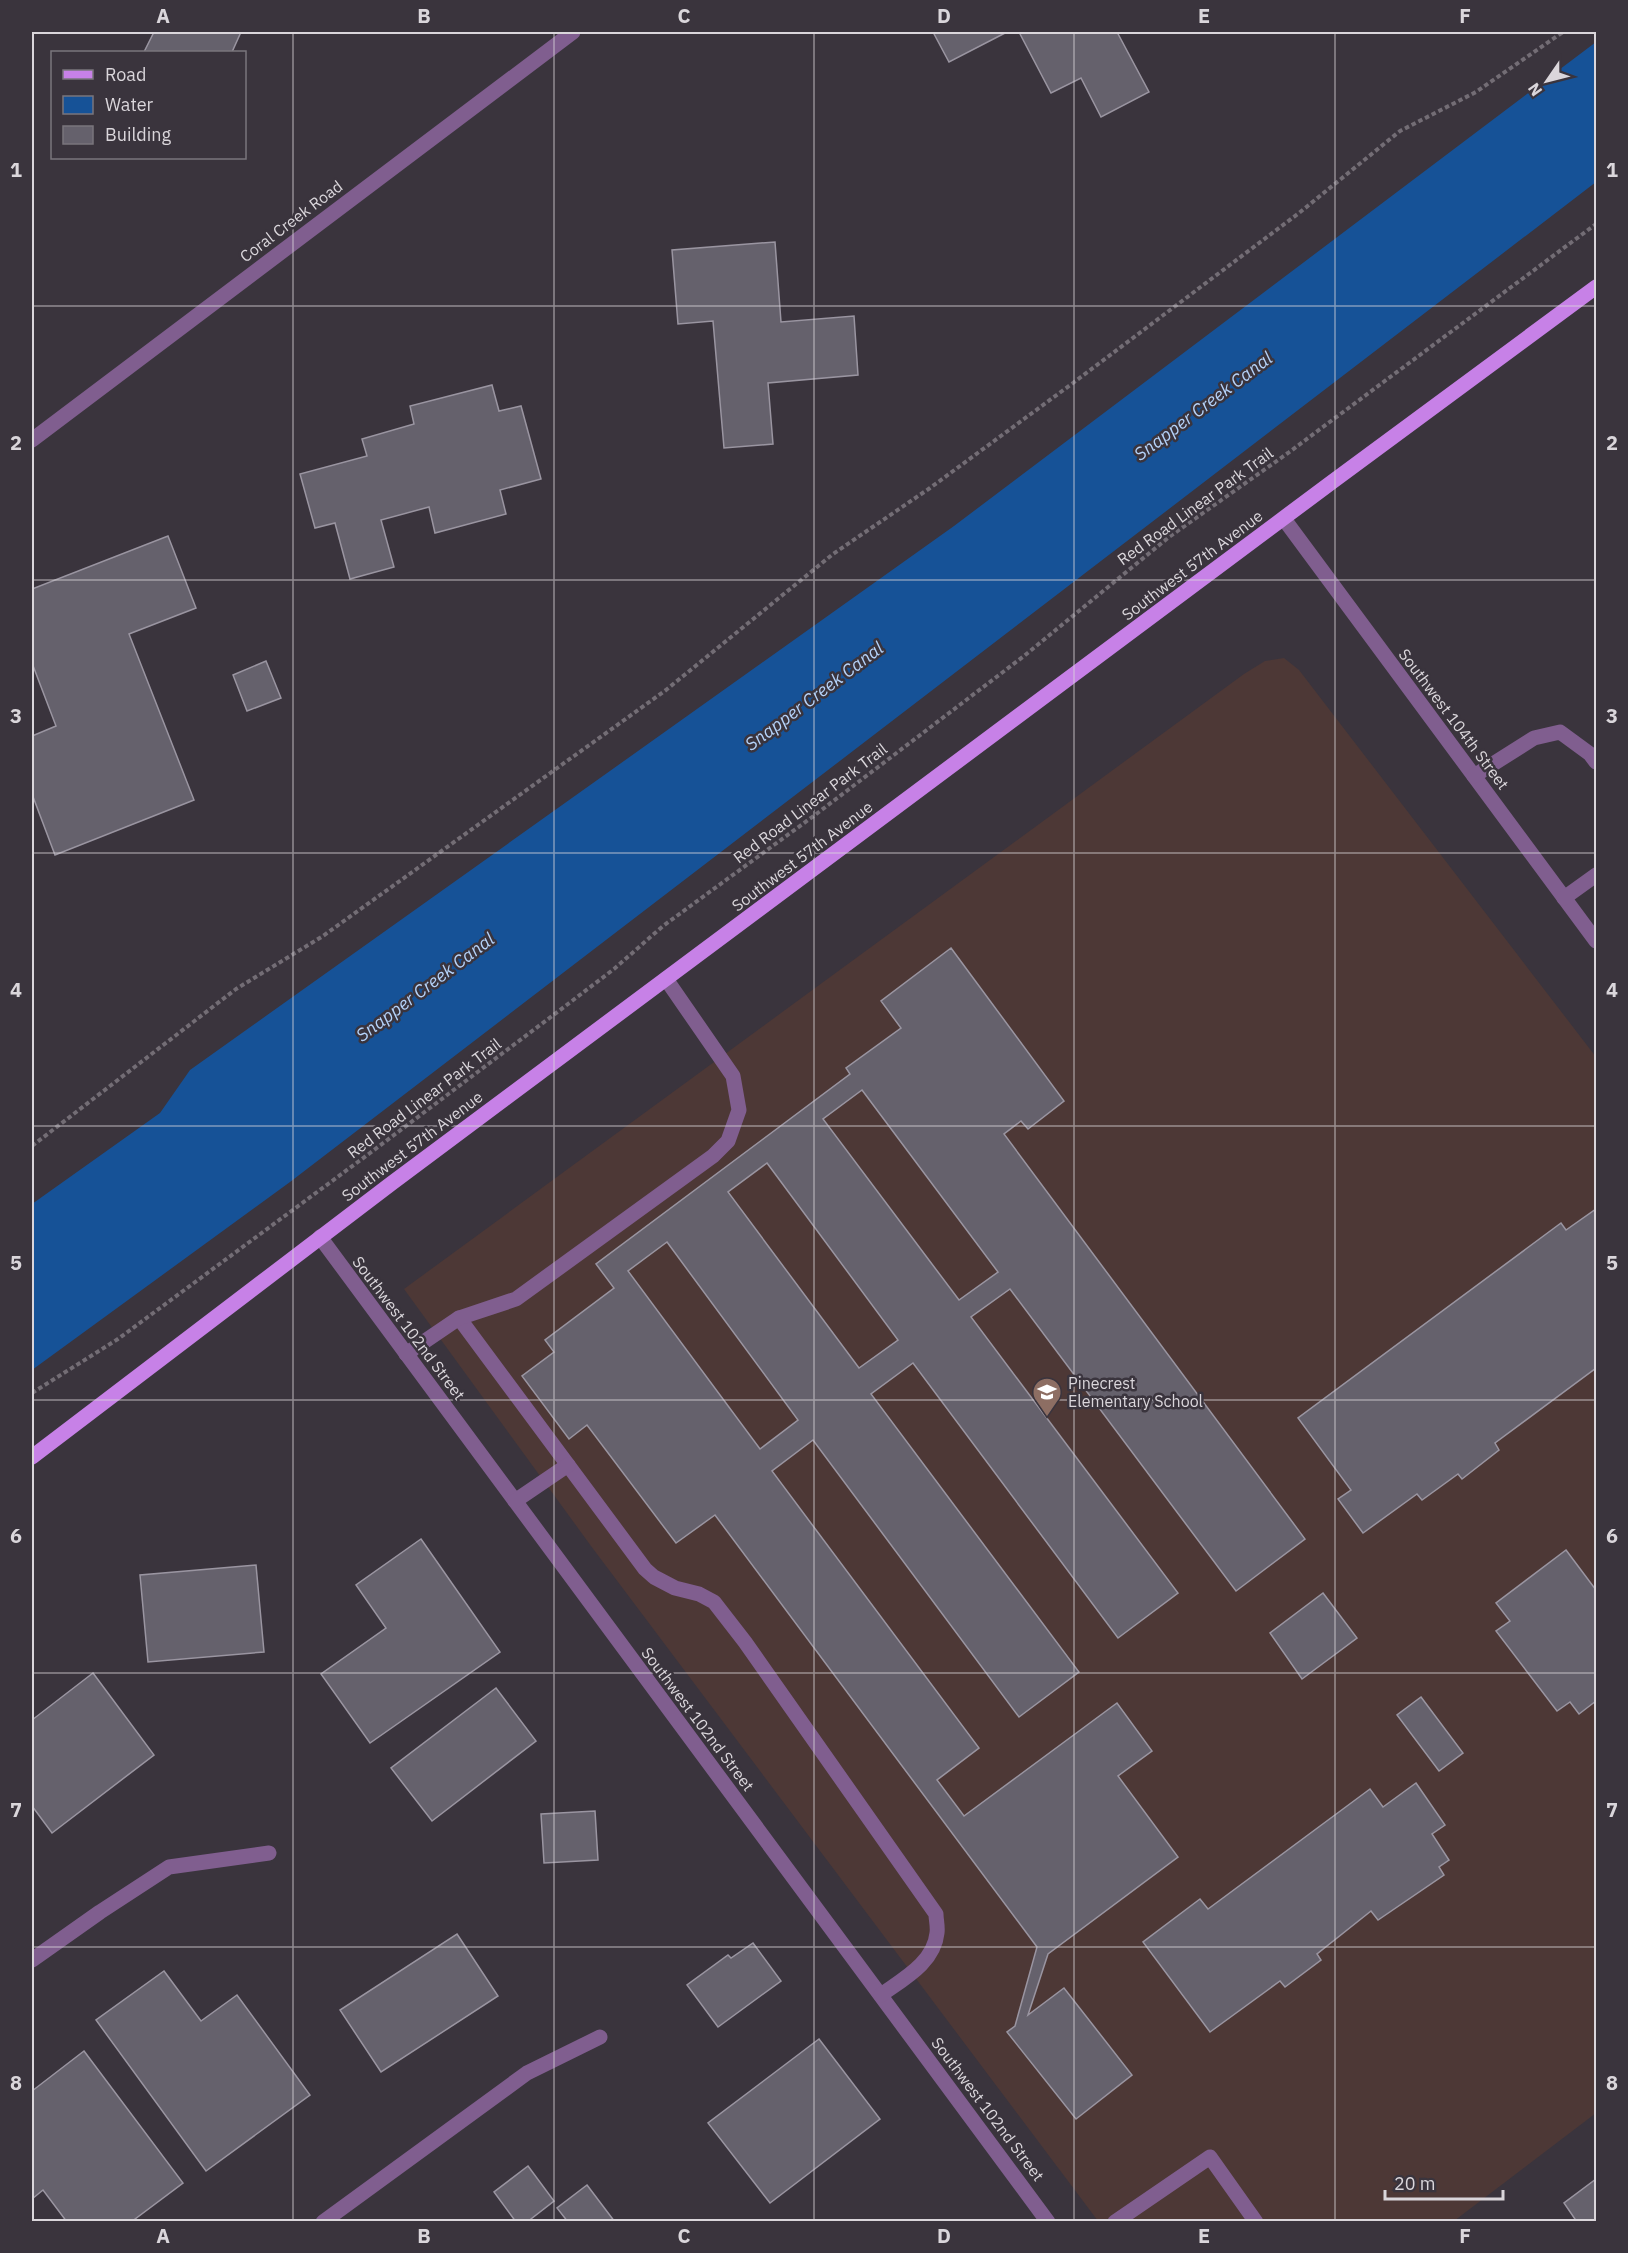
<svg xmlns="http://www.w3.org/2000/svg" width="1628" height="2253" viewBox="0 0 1628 2253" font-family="'IBM Plex Sans',sans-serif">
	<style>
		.education { fill: #4d3836 }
		.water { fill: #165297 }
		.building { fill: #65616c; stroke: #9a95a1; stroke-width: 1.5; fill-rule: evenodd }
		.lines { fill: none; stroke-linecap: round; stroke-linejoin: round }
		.path { stroke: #736d75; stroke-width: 4; stroke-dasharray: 4.5 3; stroke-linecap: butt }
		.minor { stroke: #805e8f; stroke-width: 15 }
		.major { stroke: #c781e7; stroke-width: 15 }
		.grid { fill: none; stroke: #dad6db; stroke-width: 1.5; stroke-opacity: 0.55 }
		.labels { text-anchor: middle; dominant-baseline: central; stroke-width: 5; stroke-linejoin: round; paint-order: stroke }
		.street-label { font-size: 16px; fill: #dad6db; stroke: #3a343d }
		.poi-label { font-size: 16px; fill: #dad6db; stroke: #3a343d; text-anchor: start }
		.water-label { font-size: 18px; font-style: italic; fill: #b5d3fa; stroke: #3a343d }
		.neatline { fill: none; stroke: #dad6db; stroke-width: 2 }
		.grid-label { font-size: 20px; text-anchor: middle; font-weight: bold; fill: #dad6db }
	</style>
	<rect width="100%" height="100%" fill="#3a343d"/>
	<polygon class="education" points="1284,658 1299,670 1596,1057 1596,2113 1454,2221 1098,2221 591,1546 404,1289 1244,674 1265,661"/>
	<polygon class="water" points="1596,42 1596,182 290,1182 32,1370 32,1204 160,1113 190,1070 954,526"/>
	<g class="building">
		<polygon points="154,32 241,32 232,52 144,52"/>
		<polygon points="933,32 1007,32 949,62"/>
		<polygon points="1019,32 1117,32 1149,92 1101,117 1081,78 1051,93"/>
		<polygon points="775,242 781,322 854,316 858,375 768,383 773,444 724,448 713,321 678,324 672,250"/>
		<polygon points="492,385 499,411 521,406 541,479 500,490 506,514 435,533 429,507 381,520 394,567 350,579 335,523 315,528 300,474 367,456 362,439 414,424 410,406"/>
		<polygon points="168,536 196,608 129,634 194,800 55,855 32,794 32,736 56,726 32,663 32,589"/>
		<polygon points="266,661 281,698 247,711 233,675"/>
		<path d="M951 948 1064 1101 1028 1129 1021 1121 1004 1134 1305 1539 1236 1591 1010 1289 971 1317 1178 1593 1118 1638 913 1363 871 1394 1079 1672 1019 1717 813 1440 772 1471 979 1748 937 1780 964 1816 1117 1703 1152 1751 1118 1776 1178 1857 1048 1954 1028 2015 1064 1988 1132 2075 1076 2119 1007 2032 1015 2026 1037 1947 715 1515 676 1543 587 1425 569 1439 522 1376 554 1352 545 1340 614 1288 596 1264 850 1074 846 1068 901 1028 881 1001ZM862 1090 998 1272 959 1300 823 1119ZM767 1163 898 1340 859 1368 728 1192ZM667 1242 798 1420 760 1449 628 1271Z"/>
		<polygon points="1596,1209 1596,1368 1495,1443 1499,1450 1462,1479 1458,1474 1422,1500 1417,1494 1363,1533 1338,1499 1351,1490 1298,1418 1561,1223 1566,1230"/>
		<polygon points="421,1539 500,1652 370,1743 321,1674 386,1628 356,1585"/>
		<polygon points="1566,1550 1596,1590 1596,1701 1579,1714 1570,1702 1557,1711 1496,1631 1510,1621 1496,1603"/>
		<polygon points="256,1565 264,1652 148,1662 140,1575"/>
		<polygon points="1323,1593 1357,1638 1302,1679 1270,1633"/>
		<polygon points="93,1673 154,1755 52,1833 32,1806 32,1720"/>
		<polygon points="496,1688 536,1741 432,1821 391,1768"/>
		<polygon points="1421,1697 1463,1753 1439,1771 1397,1715"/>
		<polygon points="1416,1783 1445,1825 1432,1834 1449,1860 1439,1867 1444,1875 1378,1920 1371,1911 1317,1954 1321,1960 1285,1987 1280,1981 1210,2032 1143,1942 1200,1899 1208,1909 1370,1789 1383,1807"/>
		<polygon points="595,1811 598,1860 544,1863 541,1814"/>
		<polygon points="457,1934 498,1996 381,2072 340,2010"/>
		<polygon points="753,1943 781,1981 718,2027 687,1985 728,1955 731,1958"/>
		<polygon points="164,1971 201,2021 237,1995 310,2095 206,2171 96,2020"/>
		<polygon points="819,2039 880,2119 770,2203 708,2123"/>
		<polygon points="84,2051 183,2183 131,2222 67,2222 43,2190 32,2199 32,2091"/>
		<polygon points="528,2166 554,2201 527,2222 516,2222 494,2192"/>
		<polygon points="1596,2179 1596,2222 1577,2222 1564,2203"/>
		<polygon points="587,2185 615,2222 568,2222 557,2208"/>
	</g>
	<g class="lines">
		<g class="path">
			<polyline points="32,1146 236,989 323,936 666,690 833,554 930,488 1073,383 1299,213 1400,131 1476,92 1563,32"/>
			<polyline points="32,1393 118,1339 370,1153 564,1007 614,969 663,926 815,815 1024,656 1169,537 1288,453 1596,224"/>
		</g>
		<g class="minor">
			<polyline points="32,440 573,32"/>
			<polyline points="1284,519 1596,941"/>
			<polyline points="1474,776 1534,738 1560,732 1590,754 1596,762"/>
			<polyline points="1564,898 1596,875"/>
			<polyline points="320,1237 1048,2222"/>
			<path d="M459 1318 645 1569 654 1577 675 1588 699 1594 714 1602 745 1642 936 1914C936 1920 938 1927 937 1933 934 1963 903 1979 881 1995"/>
			<polyline points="406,1354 459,1318 516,1299 713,1156 728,1141 739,1110 733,1076 666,979"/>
			<polyline points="515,1501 568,1465"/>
			<polyline points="32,1960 100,1912 169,1867 269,1853"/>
			<polyline points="323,2222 527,2073 600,2037"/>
			<polyline points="1115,2222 1210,2157 1256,2222"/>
		</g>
		<polyline class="major" points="32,1457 392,1183 1332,482 1596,287"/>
	</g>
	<path class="grid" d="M293 32V2222M554 32V2222M814 32V2222M1074 32V2222M1335 32V2222M32 306H1596M32 580H1596M32 853H1596M32 1126H1596M32 1400H1596M32 1673H1596M32 1947H1596"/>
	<defs>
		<g id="school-pin" transform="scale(1.5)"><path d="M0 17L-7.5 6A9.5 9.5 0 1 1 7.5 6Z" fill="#8d6e63" stroke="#3a343d"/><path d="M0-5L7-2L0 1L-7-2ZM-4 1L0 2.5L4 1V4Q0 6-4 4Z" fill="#fff"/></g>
	</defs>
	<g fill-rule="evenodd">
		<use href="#school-pin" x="1047" y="1392"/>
	</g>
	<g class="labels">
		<g class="street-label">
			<text transform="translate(291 221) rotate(-37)">Coral Creek Road</text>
			<text transform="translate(1195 506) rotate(-36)">Red Road Linear Park Trail</text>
			<text transform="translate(1192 565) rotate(-37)">Southwest 57th Avenue</text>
			<text transform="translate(1454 719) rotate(53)">Southwest 104th Street</text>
			<text transform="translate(810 803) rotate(-37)">Red Road Linear Park Trail</text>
			<text transform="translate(802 856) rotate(-37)">Southwest 57th Avenue</text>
			<text transform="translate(424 1098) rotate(-37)">Red Road Linear Park Trail</text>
			<text transform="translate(412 1146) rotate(-37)">Southwest 57th Avenue</text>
			<text transform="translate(409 1328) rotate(53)">Southwest 102nd Street</text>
			<text transform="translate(698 1719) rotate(53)">Southwest 102nd Street</text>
			<text transform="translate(988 2109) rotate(53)">Southwest 102nd Street</text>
		</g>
		<g class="poi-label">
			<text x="1068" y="1383">Pinecrest<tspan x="1068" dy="18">Elementary School</tspan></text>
		</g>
		<g class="water-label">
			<text transform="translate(1203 406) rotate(-37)">Snapper Creek Canal</text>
			<text transform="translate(814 696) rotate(-37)">Snapper Creek Canal</text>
			<text transform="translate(425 987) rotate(-37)">Snapper Creek Canal</text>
		</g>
	</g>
	<rect width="1628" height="2253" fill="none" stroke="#3a343d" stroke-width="66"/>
	<rect x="51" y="51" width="195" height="108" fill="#3a343d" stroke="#7a757c" stroke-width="1.5"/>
	<rect x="63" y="70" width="30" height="9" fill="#c781e7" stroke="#7a757c" stroke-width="1.5"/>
	<text x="105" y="81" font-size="18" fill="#dad6db">Road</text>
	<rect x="63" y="96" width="30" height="18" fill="#165297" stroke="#7a757c" stroke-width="1.5"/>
	<text x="105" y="111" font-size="18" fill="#dad6db">Water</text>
	<rect x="63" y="126" width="30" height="18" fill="#65616c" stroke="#7a757c" stroke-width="1.5"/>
	<text x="105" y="141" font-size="18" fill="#dad6db">Building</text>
	<g transform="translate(1547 81) rotate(235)" stroke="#3a343d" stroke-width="4.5" paint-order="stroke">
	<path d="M0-4.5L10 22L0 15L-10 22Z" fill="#dad6db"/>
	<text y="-9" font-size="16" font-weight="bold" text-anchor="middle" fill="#dad6db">N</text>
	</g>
	<path d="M1385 2190v9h118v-9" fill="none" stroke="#dad6db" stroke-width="3"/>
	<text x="1394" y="2190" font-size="18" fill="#dad6db" stroke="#3a343d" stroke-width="4.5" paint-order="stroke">20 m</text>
	<rect x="33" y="33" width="1562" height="2187" class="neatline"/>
	<g class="grid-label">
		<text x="163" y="23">A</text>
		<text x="424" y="23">B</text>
		<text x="684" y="23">C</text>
		<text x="944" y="23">D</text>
		<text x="1204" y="23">E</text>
		<text x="1465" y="23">F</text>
		<text x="16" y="177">1</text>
		<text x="1612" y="177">1</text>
		<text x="16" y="450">2</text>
		<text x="1612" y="450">2</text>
		<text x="16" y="723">3</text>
		<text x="1612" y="723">3</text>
		<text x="16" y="997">4</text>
		<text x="1612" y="997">4</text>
		<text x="16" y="1270">5</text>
		<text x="1612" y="1270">5</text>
		<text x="16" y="1543">6</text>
		<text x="1612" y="1543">6</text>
		<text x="16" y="1817">7</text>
		<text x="1612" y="1817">7</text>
		<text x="16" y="2090">8</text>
		<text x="1612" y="2090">8</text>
		<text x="163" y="2243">A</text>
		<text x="424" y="2243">B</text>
		<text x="684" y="2243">C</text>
		<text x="944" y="2243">D</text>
		<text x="1204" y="2243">E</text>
		<text x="1465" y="2243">F</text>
	</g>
</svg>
